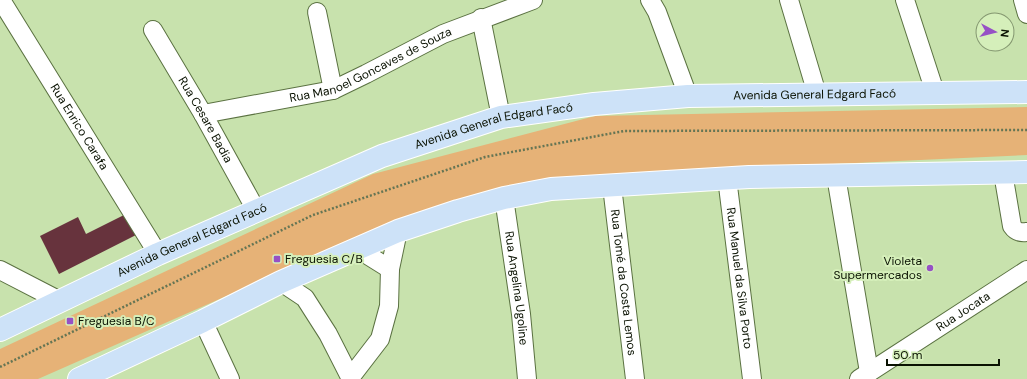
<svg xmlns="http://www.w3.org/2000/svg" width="1027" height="379" viewBox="0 0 1027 379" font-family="'DM Sans',sans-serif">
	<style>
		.green { fill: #e6b277 }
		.building { fill: #67333d }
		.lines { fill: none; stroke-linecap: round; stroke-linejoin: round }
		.minor-casing { stroke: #5b7242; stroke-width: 20 }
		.major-casing { stroke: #fff; stroke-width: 24 }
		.path { stroke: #657554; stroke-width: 2.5; stroke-dasharray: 2 2; stroke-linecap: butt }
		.minor { stroke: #fff; stroke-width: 18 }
		.major { stroke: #cde2f8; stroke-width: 22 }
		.poi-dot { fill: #9651c5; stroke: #d5efba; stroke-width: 1.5 }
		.labels { text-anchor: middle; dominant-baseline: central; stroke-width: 4; stroke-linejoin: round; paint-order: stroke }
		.street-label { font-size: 12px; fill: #0a1202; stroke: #d5efba }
		.poi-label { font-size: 12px; fill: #0a1202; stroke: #d5efba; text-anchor: start }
	</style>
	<rect width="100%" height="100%" fill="#c8e2ad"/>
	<polygon class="green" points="1027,107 1027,155 615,174 510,185 397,221 38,379 0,379 0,349 373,174 595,116"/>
	<polygon class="building" points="126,214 136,235 59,274 40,236 78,217 86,234"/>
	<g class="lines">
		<g class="minor-casing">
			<g id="minor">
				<path id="s1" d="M1 0 158 254"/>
				<polyline points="650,0 657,12 688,96"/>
				<polyline points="789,0 817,94"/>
				<polyline points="905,0 935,92"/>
				<polyline points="1023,0 1027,14"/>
				<polyline points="317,12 333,90"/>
				<polyline points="481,18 501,117"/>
				<path id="s2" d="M153 30 203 114 256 210"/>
				<path id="s3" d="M203 114 333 90 366 74 443 34 533 0"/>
				<path d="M1003 173 1012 226C1016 232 1020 233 1027 232"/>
				<polyline points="836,176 869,372"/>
				<path id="s4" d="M727 178 752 379"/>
				<path id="s5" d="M612 186 635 379"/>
				<path id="s6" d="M504 198 521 314 527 379"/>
				<polyline points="358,249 390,269"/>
				<polyline points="0,270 60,301"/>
				<polyline points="281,282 305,298 328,334 351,379"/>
				<polyline points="203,321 230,379"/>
				<polyline points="350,378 380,339 389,306 390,269 398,231"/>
				<path id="s7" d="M859 379 1027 270"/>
			</g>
		</g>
		<g class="major-casing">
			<g id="major">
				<path id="s8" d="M0 330 158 254 382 156 501 117 594 104 688 96 1027 92"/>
				<polyline points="79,379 203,321 281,282 398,231 458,211 504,198 551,189 749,177 1027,172"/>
			</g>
		</g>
		<polyline class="path" points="0,367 313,215 485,157 624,131 1027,130"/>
		<use href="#minor" class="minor"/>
		<use href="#major" class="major"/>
	</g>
	<g class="poi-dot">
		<rect x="273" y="255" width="8" height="8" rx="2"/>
		<circle cx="930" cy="268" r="4"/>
		<rect x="66" y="317" width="8" height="8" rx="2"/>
	</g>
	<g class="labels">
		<g class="street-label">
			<text stroke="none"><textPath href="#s3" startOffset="176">Rua Manoel Goncaves de Souza</textPath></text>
			<text stroke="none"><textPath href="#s8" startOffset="860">Avenida General Edgard Facó</textPath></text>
			<text stroke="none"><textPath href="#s2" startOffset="104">Rua Cesare Badia</textPath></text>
			<text stroke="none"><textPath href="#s8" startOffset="536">Avenida General Edgard Facó</textPath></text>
			<text stroke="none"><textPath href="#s1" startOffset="149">Rua Enrico Carafa</textPath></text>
			<text stroke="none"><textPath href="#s8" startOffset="212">Avenida General Edgard Facó</textPath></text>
			<text stroke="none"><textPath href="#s4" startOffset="101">Rua Manuel da Silva Porto</textPath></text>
			<text stroke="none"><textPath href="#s5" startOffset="97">Rua Tomé da Costa Lemos</textPath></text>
			<text stroke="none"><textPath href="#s6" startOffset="91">Rua Angelina Ugoline</textPath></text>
			<text stroke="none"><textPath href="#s7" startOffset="124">Rua Jocata</textPath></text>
		</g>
		<g class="poi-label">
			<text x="285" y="259">Freguesia C/B</text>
			<text x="922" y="261" text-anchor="end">Violeta<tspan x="922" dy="14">Supermercados</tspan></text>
			<text x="78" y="321">Freguesia B/C</text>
		</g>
	</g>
	<g transform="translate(995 32) rotate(97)"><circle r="19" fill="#d5efba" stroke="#849770"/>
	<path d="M0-3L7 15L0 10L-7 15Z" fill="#9651c5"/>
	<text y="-6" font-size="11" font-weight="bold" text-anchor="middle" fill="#0a1202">N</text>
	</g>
	<path d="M887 359v6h112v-6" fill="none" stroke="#0a1202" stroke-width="2"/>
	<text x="893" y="359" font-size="12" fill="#0a1202" stroke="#d5efba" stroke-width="3" paint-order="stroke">50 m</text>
</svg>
